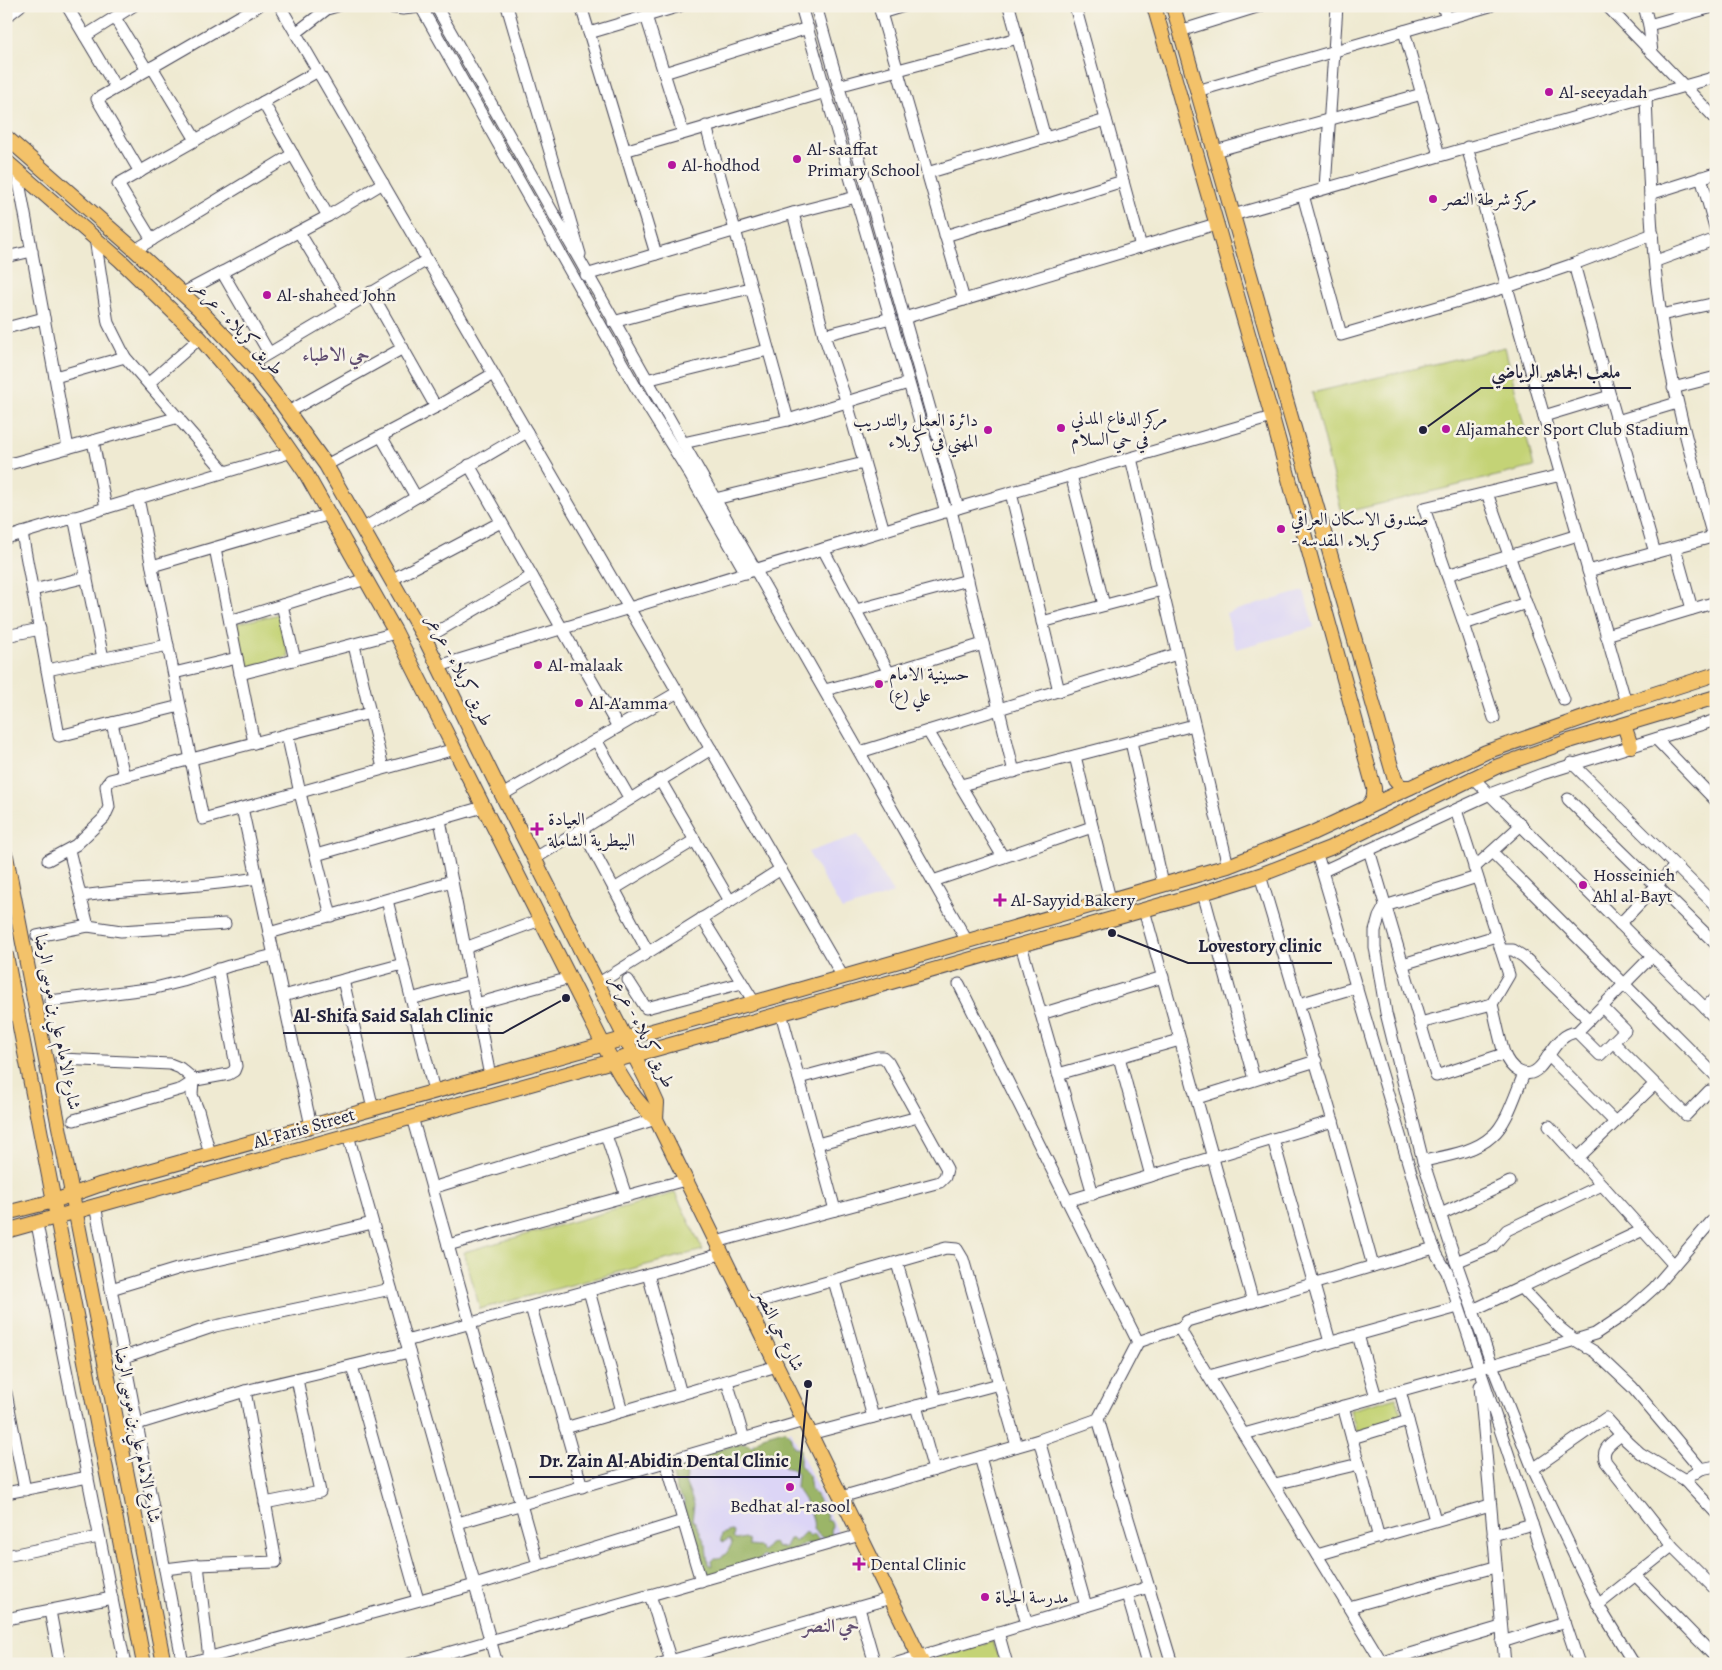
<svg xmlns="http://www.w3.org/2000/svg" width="1722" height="1670" viewBox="0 0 1722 1670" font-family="Alegreya,Amiri,serif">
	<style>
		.built { fill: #dcd5f6 }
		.green { fill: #c4d376; stroke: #737a58 }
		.forest { fill: #9bb567; stroke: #5e6c51 }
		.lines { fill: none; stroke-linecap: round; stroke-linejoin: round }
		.minor-casing { stroke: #414052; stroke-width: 13 }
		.major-casing { stroke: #414052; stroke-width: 16 }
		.minor { stroke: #fff; stroke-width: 11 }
		.major { stroke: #f3c26a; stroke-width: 14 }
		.poi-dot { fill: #b5179e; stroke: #f7f3e8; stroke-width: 2 }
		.labels { text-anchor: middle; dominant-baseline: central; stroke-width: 5; stroke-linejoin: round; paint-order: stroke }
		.poi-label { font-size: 18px; fill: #22223b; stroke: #f7f3e8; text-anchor: start }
		.street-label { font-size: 18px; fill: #22223b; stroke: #f7f3e8 }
		.neighbourhood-label { font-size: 19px; font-weight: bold; fill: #614e71; stroke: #f7f3e8 }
		.leader { fill: none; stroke: #22223b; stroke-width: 2 }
		.callout-dot { fill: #22223b; stroke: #f7f3e8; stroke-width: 2 }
		.callout-label { font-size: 19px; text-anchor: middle; font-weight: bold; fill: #22223b; stroke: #f7f3e8; stroke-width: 5; stroke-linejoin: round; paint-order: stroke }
	</style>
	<rect width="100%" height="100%" fill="#f7f3e8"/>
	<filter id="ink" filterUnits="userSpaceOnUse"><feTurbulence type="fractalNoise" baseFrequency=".02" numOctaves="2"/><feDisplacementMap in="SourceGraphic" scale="10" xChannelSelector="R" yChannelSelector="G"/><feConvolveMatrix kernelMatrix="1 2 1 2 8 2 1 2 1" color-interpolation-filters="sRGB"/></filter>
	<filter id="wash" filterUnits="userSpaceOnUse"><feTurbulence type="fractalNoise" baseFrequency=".0096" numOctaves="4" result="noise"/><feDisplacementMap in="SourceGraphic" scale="20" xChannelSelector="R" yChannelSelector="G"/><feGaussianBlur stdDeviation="1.12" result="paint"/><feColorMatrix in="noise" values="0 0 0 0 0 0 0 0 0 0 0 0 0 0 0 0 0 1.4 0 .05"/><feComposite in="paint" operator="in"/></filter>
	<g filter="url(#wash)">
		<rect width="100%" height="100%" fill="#efead2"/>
		<g class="built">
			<polygon points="1304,591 1314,627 1236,649 1226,613"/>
			<polygon points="858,835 893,893 842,910 808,852"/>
			<polygon points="791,1431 840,1536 704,1577 672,1470"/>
		</g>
		<g class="green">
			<polygon points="1505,347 1534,467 1342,513 1312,393"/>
			<polygon points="279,614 289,657 244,669 234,624"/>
			<polygon points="675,1193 703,1250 480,1309 464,1252"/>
			<polygon points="1396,1397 1403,1419 1357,1432 1350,1410"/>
			<polygon points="993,1641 1000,1664 938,1664 935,1658"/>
		</g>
		<path class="forest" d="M784 1430 790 1435 793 1446 800 1449V1465L809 1476 811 1490 816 1495 826 1514 827 1521 830 1520 832 1525 831 1533 835 1537 827 1542C822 1536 817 1535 813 1529 816 1517 803 1497 796 1488L797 1474 791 1469 785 1468 783 1463V1456L777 1450C762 1456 765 1459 749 1452L744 1460 739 1462 734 1461 728 1464 723 1461 719 1466 709 1465 698 1471 693 1468 686 1472 687 1477 685 1482 694 1504 692 1520 695 1522 706 1545 708 1564 712 1566 711 1561 714 1558C724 1559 728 1552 732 1543L729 1539 723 1542 721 1540 722 1534 731 1531 734 1532 733 1538 736 1540 744 1538 748 1540 749 1546 759 1547 763 1551 769 1544 774 1543 777 1548 785 1547 789 1539H793L795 1542 805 1532 810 1537 813 1534 823 1543 812 1546 808 1543 801 1546 792 1553 770 1561 763 1555 757 1563 746 1561 743 1565 704 1577 691 1541 692 1529 683 1514 685 1502 677 1491 670 1466 674 1465 676 1459 744 1443 752 1446 763 1436Z"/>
	</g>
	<g filter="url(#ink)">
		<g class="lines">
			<g class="minor-casing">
				<g id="minor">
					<polyline points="67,6 116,88"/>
					<polyline points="280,6 843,977"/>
					<polyline points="380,6 403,9 421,7 635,386 689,473 746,573"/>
					<path d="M436 6C611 319 790 629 967 941"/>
					<polyline points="507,6 580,254"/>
					<polyline points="581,6 656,254"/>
					<polyline points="801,6 946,512"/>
					<polyline points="816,6 958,508"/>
					<polyline points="879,6 964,300"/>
					<polyline points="1009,6 1045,138"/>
					<polyline points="1075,6 1141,247"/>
					<polyline points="1443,6 1447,19"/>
					<polyline points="1607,6 1716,119"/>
					<polyline points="1644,6 1649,25 1652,53"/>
					<polyline points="881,13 904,6"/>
					<polyline points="646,16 683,133"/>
					<polyline points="6,17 20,6"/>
					<polyline points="115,18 147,70"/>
					<polyline points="1649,25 1716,6"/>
					<polyline points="1180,31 1260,6"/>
					<polyline points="1404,31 1439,155"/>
					<polyline points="296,33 327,9 337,6"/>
					<polyline points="589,33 680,6"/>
					<polyline points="85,36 133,6"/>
					<polyline points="152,67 196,140"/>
					<polyline points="664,73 808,28"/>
					<polyline points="838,86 1018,38"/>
					<polyline points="1197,91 1490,6"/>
					<path d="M1646 97C1649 170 1650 244 1661 316 1672 391 1693 464 1713 537"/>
					<polyline points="263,102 328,216"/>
					<polyline points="706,126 788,420"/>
					<polyline points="1467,147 1626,703"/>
					<polyline points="624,151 826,92"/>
					<polyline points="1215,151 1422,94"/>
					<polyline points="17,171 68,448"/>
					<polyline points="140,172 97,99 258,6"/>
					<polyline points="927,173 1106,120"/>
					<polyline points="1701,177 1716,231"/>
					<polyline points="1325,188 1337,6"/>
					<polyline points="1650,194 1716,173"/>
					<polyline points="1303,195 1341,335 1507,287 1574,264 1653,234"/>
					<polyline points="793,213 824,335 847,403 884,531"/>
					<polyline points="1233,215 1716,77"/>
					<polyline points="299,232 345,308"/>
					<polyline points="945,236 1123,181"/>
					<polyline points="95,238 108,323 125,357 225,472"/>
					<polyline points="152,240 118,184 318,71"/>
					<polyline points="135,250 293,154"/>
					<polyline points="6,257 32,251"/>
					<polyline points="1656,261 1716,239"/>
					<polyline points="1574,264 1610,396 1655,553"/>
					<polyline points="222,272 269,353"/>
					<polyline points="586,275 793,213 856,197"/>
					<polyline points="371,292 436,407"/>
					<polyline points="183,293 328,216 383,183"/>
					<polyline points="1661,315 1716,303"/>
					<polyline points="904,318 1216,224"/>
					<polyline points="613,322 680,304 751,288"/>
					<polyline points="6,328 44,318"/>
					<polyline points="824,335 891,318"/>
					<polyline points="251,364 427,260"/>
					<polyline points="55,377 125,357"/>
					<polyline points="646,380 768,350"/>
					<polyline points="149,383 200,338"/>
					<polyline points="1673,388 1716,377"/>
					<polyline points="288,412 403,348"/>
					<polyline points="1544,416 1610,396"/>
					<polyline points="1617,421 1677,403"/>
					<polyline points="381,436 416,497"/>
					<polyline points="93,441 106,508"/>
					<polyline points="683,443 788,420 905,384"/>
					<polyline points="1131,458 1228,866"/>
					<polyline points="6,465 179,417"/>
					<polyline points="326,465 436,407 493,374"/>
					<polyline points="469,465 618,727"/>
					<polyline points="1071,475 1104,605"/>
					<polyline points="1011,493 1059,691"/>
					<polyline points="1487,493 1526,603 1564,700"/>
					<polyline points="138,498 203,819 455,749"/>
					<polyline points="715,499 864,463"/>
					<polyline points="951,510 1014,772"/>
					<polyline points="74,517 103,658"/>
					<polyline points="362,529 527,432"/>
					<polyline points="22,533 59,736 180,706"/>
					<polyline points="6,538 292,452"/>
					<polyline points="215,548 254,743"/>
					<polyline points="1675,548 1692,609"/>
					<polyline points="823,549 889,673"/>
					<polyline points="152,566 330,514"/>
					<polyline points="1588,571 1716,536"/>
					<polyline points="1447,575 1578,535"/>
					<polyline points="391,580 501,522"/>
					<polyline points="33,590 87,577"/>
					<polyline points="282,605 295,660"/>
					<polyline points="856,610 968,580"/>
					<polyline points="230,621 366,579"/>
					<polyline points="1042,622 1162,590"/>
					<polyline points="1464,624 1526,603"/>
					<polyline points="1606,635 1716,602"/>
					<polyline points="6,636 40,629"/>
					<polyline points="425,639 532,576"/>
					<polyline points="354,645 383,768"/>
					<polyline points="439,666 951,510 1272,417"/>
					<polyline points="47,670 168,645"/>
					<polyline points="174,673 237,658"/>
					<polyline points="240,674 396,633"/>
					<polyline points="825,690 889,673 983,644"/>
					<polyline points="1494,718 1464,624 1424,508 1561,475"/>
					<polyline points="112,723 124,776"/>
					<polyline points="928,731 1003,857"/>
					<polyline points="287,734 300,793 331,916"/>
					<polyline points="1656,739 1716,801"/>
					<polyline points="596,740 630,799"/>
					<polyline points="1131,742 1163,884"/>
					<polyline points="860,752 1177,654"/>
					<polyline points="1075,756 1110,899"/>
					<polyline points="1572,763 1716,906"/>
					<polyline points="1472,777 1716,1019"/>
					<polyline points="660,780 730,901"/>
					<polyline points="961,785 1194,725"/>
					<polyline points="502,795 678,692"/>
					<polyline points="1568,799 1716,944"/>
					<polyline points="242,808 311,1126"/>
					<path d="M1456 810 1509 975 1492 1004C1496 1020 1499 1037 1504 1053 1509 1067 1525 1082 1539 1068 1551 1056 1557 1034 1577 1032"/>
					<polyline points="440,820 490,1076"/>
					<polyline points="582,829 648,952"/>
					<polyline points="69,850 88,926"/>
					<polyline points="1369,850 1436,1076 1504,1054"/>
					<polyline points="1492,852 1716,1076"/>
					<polyline points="1317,854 1430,1237 1437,1255 1447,1272 1579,1664"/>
					<polyline points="316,855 483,807"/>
					<polyline points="534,859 711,749"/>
					<polyline points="48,860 76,845 104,818 109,807 106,786 110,780 370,713"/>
					<polyline points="1474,868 1521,825"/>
					<polyline points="1323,871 1490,794 1542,774 1716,720"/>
					<polyline points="1260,875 1333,1121 1373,1266"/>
					<polyline points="1477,877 1385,906 1379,917 1375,931 1375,947 1386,1013 1423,1161 1456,1262 1492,1365 1533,1469 1598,1605 1634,1664"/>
					<polyline points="933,881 1092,827"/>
					<polyline points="614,889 695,840"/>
					<polyline points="1203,893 1254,1079"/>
					<path d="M82 896C140 887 199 888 257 878"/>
					<polyline points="387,900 434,1091"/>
					<polyline points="1144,910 1253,1302"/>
					<polyline points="702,918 754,1002"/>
					<polyline points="1620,924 1675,866"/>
					<polyline points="269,933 452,881"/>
					<polyline points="37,936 88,926 121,931 225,924"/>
					<polyline points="1021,945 1093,1194"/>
					<polyline points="465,948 540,920"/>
					<polyline points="1501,950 1513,950 1524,957 1589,1020"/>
					<polyline points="1403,964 1496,936"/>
					<polyline points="343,980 373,1109"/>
					<polyline points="628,980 646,1008 742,983"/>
					<polyline points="599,983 781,869"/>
					<polyline points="959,984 1138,1342"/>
					<polyline points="283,996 403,964"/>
					<polyline points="411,999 472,982"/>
					<polyline points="50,1001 155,988 183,981 229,966 274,955"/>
					<polyline points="476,1004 570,978"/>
					<polyline points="1299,1004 1357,987"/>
					<polyline points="1602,1007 1625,1030 1600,1055 1577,1032 1652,956"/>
					<polyline points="1705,1008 1716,997"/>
					<polyline points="781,1013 835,1210"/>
					<polyline points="1041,1014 1163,977"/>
					<polyline points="1420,1023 1492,1004"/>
					<polyline points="1613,1042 1655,1084"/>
					<polyline points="1548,1055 1615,1122"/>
					<polyline points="1119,1057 1151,1176"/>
					<polyline points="61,1059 170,1064 180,1068 192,1078 193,1081 192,1095 198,1110 210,1154"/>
					<polyline points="1058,1074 1180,1040"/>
					<polyline points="1197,1098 1316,1061"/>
					<polyline points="412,1117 538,1565"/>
					<polyline points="74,1120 182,1089 196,1080 229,1074 234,1071 236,1066 218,969"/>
					<polyline points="1549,1126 1674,1265"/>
					<polyline points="348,1135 497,1664"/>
					<polyline points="606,1135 626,1196"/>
					<polyline points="1273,1139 1330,1342"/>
					<polyline points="817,1144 918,1117"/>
					<polyline points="1578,1158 1655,1084 1686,1115 1709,1091 1716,1098"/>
					<path d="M1423 1161C1446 1156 1475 1152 1492 1136 1507 1124 1516 1092 1524 1074"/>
					<polyline points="432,1188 656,1119"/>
					<polyline points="1067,1201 1333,1121"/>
					<polyline points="95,1205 183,1664"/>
					<polyline points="1441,1214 1510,1182"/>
					<polyline points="37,1224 125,1664"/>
					<polyline points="716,1242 940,1182 945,1177 947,1169 888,1062 883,1057 877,1057 799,1078"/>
					<polyline points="448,1245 685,1180"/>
					<polyline points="1456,1262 1492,1247 1507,1230 1602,1185"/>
					<polyline points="897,1263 936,1400"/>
					<polyline points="648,1274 681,1394"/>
					<polyline points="834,1281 873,1417"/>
					<polyline points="1521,1287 1560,1328 1575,1340 1595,1352 1632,1387 1701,1469"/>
					<polyline points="111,1289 177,1269 267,1249 372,1223"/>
					<polyline points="589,1291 622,1411"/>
					<polyline points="747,1305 946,1248 957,1249 963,1259 1017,1446"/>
					<polyline points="531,1307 582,1487"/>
					<polyline points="1473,1310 1643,1230"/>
					<polyline points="1358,1335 1376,1397"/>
					<polyline points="406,1341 721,1254"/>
					<polyline points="124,1357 215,1326 391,1289"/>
					<polyline points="352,1366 418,1600"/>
					<polyline points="1209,1376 1458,1307"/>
					<polyline points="727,1381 744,1439"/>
					<polyline points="1480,1386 1505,1664"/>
					<polyline points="1400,1391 1435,1520"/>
					<polyline points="6,1393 25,1490"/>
					<polyline points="916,1406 934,1470"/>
					<polyline points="1343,1406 1379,1538"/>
					<polyline points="1098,1419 1172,1664"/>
					<polyline points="137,1424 245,1391 409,1352"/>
					<polyline points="565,1428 777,1366"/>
					<polyline points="810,1434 999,1384"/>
					<polyline points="1244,1434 1492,1365 1595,1334 1625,1314 1654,1288 1711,1222 1716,1219"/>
					<path d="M1621 1435C1611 1443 1600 1449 1606 1462L1672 1546 1716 1590"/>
					<polyline points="1352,1438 1408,1421"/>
					<polyline points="1039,1440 1086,1606"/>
					<polyline points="980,1457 1027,1624"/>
					<polyline points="666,1462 701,1581"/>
					<polyline points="1533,1469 1606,1418 1627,1441 1640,1453 1685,1480 1716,1513"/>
					<polyline points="1685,1480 1701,1469 1716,1466"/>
					<polyline points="1275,1484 1359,1464"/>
					<polyline points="6,1493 88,1477"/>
					<polyline points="841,1497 1039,1440 1098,1419 1138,1342 1182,1327"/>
					<polyline points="265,1503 320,1492 297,1379"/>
					<polyline points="458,1523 804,1421"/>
					<polyline points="1493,1535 1532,1524"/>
					<polyline points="1317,1555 1490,1505"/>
					<polyline points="6,1556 99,1537"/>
					<polyline points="198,1565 209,1658"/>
					<polyline points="165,1569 198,1565 276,1562 245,1391"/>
					<polyline points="1635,1575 1716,1658"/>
					<polyline points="1127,1594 1147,1664"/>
					<polyline points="650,1595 671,1661"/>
					<polyline points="1598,1605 1672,1546"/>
					<polyline points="1349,1607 1495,1567"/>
					<polyline points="859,1608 875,1664"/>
					<polyline points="50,1611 60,1664"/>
					<polyline points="6,1619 112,1598"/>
					<polyline points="998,1632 1007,1664"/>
					<polyline points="1502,1642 1565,1622"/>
					<polyline points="1382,1662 1501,1627"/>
					<polyline points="185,1664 475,1585 683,1521"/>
					<polyline points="409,1664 860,1535"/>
					<polyline points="660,1664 891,1598"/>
					<polyline points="894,1664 1149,1587"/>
					<polyline points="1383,1664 1182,1333 1182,1327 1187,1321 1434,1248"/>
				</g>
			</g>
			<g class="major-casing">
				<g id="major">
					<polyline points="420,6 427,6"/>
					<path d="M1154 6 1272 417 1374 788C1375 798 1372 802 1365 809"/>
					<polyline points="1173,6 1395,780 1401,787 1410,787"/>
					<polyline points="6,137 135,250 197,307 251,364 280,401 326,465 425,639 502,795 647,1081 657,1103 656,1119"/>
					<path d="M6 161 120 260 200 338 264 413 305 472 396 633 603 1044C618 1071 632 1100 656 1119L923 1664"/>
					<polyline points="1624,725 1631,746"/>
					<polyline points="6,856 164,1664"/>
					<polyline points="6,955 144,1664"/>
					<polyline points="6,1213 54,1201 99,1185 781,995 1228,866 1310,834 1486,752 1626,703 1716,674"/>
					<polyline points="6,1231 695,1038 1203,893 1260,875 1330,848 1498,766 1569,741 1716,697"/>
				</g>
			</g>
			<use href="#minor" class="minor"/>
			<use href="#major" class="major"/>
		</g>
	</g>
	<g class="poi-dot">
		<circle cx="1549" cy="92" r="5"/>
		<circle cx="797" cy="159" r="5"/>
		<circle cx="672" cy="165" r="5"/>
		<circle cx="1433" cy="199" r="5"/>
		<circle cx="267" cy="295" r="5"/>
		<circle cx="1061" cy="428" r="5"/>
		<circle cx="1446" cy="429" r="5"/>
		<circle cx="988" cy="430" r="5"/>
		<circle cx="1281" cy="529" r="5"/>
		<circle cx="538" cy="665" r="5"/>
		<circle cx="879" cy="684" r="5"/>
		<circle cx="579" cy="703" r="5"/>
		<path d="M534.5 821.5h5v5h5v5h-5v5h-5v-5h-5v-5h5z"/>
		<circle cx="1583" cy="885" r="5"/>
		<path d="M997.5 892.5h5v5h5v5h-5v5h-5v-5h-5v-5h5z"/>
		<circle cx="790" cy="1487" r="5"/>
		<path d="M856.5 1556.5h5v5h5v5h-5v5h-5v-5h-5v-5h5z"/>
		<circle cx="985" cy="1597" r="5"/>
	</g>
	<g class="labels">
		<g class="poi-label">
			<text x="1559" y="92">Al-seeyadah</text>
			<text x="807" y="149">Al-saaffat<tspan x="807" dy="21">Primary School</tspan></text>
			<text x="682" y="165">Al-hodhod</text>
			<text x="1443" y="199">مركز شرطة النصر</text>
			<text x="277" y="295">Al-shaheed John</text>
			<text x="1071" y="418">مركز الدفاع المدني<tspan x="1071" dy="21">في حي السلام</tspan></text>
			<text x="978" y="420" text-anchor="end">دائرة العمل والتدريب<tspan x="978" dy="21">المهني في كربلاء</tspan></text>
			<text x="1456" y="429">Aljamaheer Sport Club Stadium</text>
			<text x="1291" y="519">صندوق الاسكان العراقي<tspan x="1291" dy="21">- كربلاء المقدسه</tspan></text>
			<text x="548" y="665">Al-malaak</text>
			<text x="889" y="674">حسينية الامام<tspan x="889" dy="21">علي (ع)</tspan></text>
			<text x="589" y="703">Al-A'amma</text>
			<text x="548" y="819">العيادة<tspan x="548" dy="21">البيطرية الشاملة</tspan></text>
			<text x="1593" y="875">Hosseinieh<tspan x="1593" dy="21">Ahl al-Bayt</tspan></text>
			<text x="1011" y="900">Al-Sayyid Bakery</text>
			<text x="790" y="1506" text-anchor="middle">Bedhat al-rasool</text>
			<text x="870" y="1564">Dental Clinic</text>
			<text x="995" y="1597">مدرسة الحياة</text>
		</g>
		<g class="street-label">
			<text transform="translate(238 327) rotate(47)">طريق كربلاء - عرعر</text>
			<text transform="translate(460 670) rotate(63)">طريق كربلاء - عرعر</text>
			<text transform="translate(58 1022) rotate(79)">شارع الامام علي بن موسى الرضا</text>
			<text transform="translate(643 1031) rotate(64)">طريق كربلاء - عرعر</text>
			<text transform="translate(304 1128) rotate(-16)">Al-Faris Street</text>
			<text transform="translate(780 1330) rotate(64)">شارع حي النصر</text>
			<text transform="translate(138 1435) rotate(79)">شارع الامام علي بن موسى الرضا</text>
		</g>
		<g class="neighbourhood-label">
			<text x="336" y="355">حي الاطباء</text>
			<text x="831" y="1626">حي النصر</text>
		</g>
	</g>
	<path class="leader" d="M1423 430L1481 388H1631M1112 933L1188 963H1332M566 998L503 1033H283M808 1384L799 1477H529"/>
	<g class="callout-dot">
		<circle cx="1423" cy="430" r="5"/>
		<circle cx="1112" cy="933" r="5"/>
		<circle cx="566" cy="998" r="5"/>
		<circle cx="808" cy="1384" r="5"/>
	</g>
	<g class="callout-label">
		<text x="1556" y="378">ملعب الجماهير الرياضي</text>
		<text x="1260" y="952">Lovestory clinic</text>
		<text x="393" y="1022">Al-Shifa Said Salah Clinic</text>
		<text x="664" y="1467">Dr. Zain Al-Abidin Dental Clinic</text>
	</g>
	<rect width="1722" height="1670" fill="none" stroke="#f7f3e8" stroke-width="25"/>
</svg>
